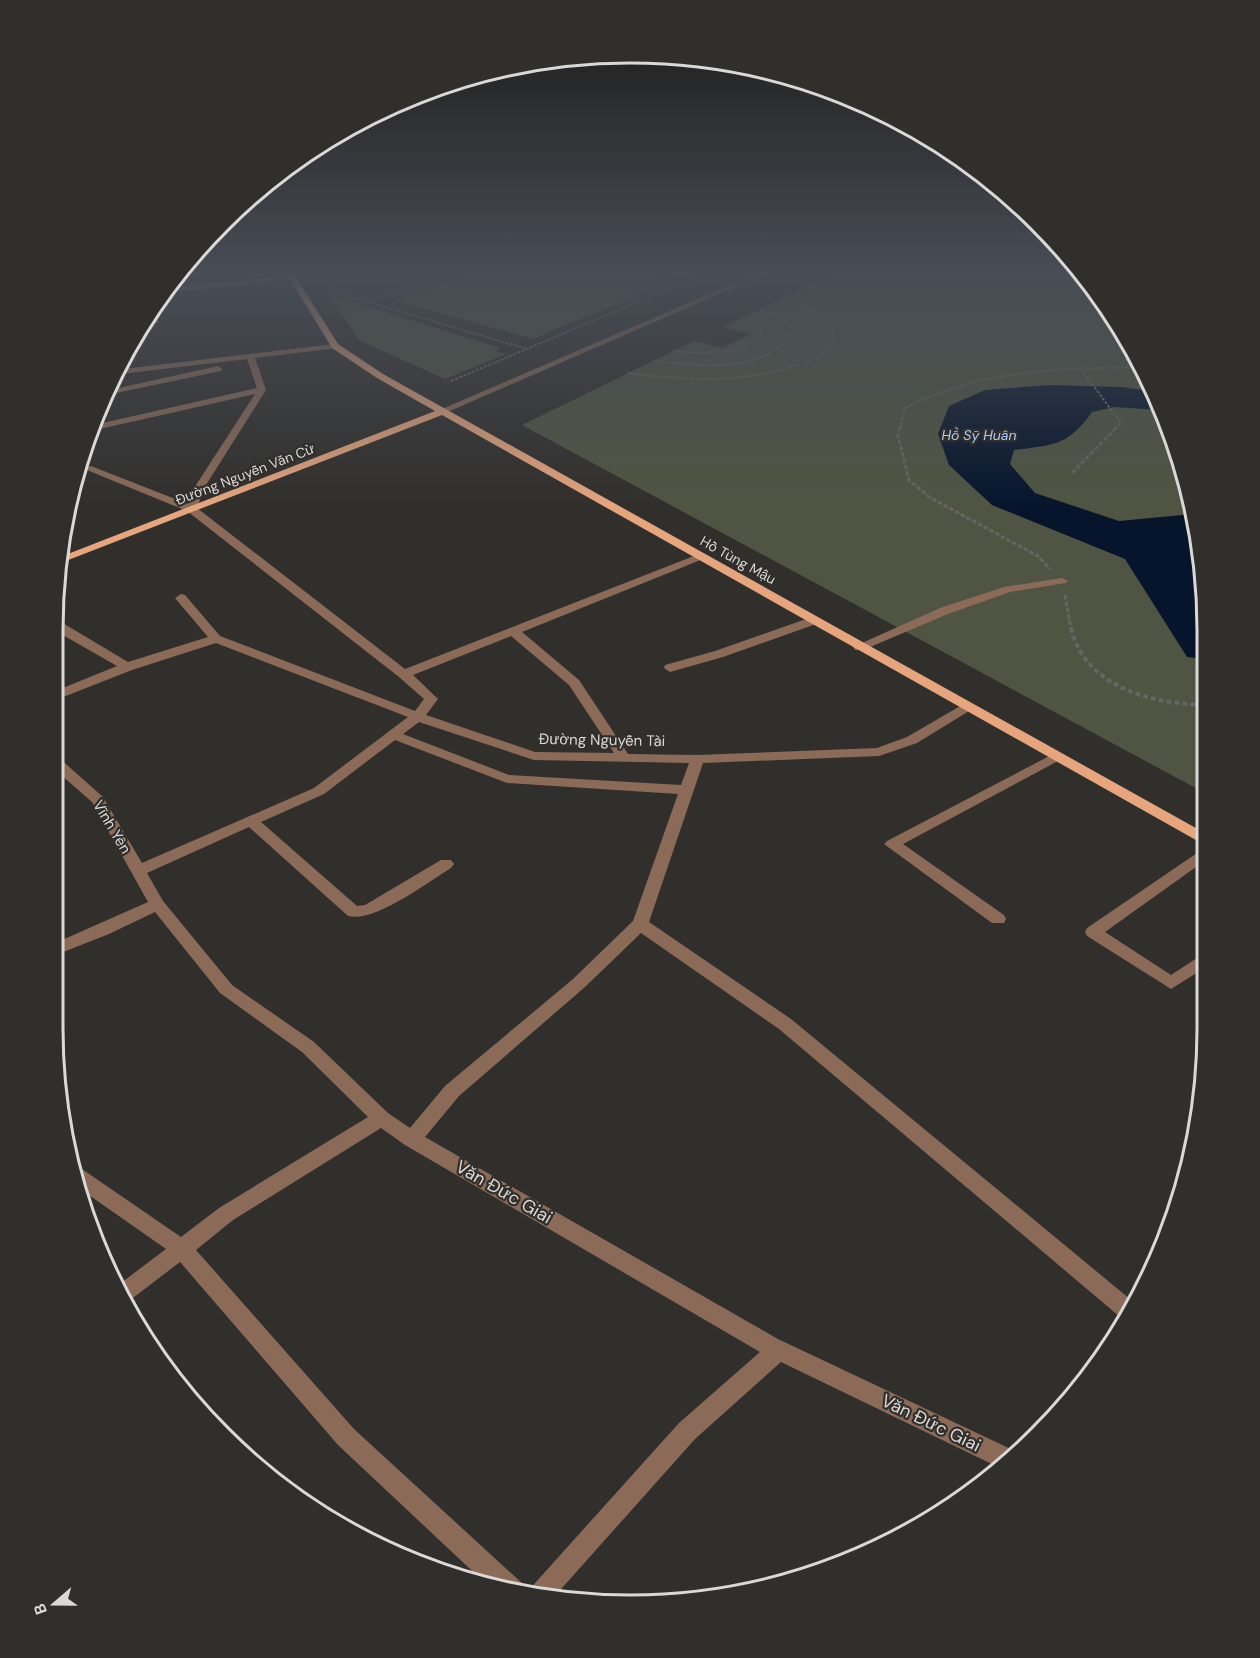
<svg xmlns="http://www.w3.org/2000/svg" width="1260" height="1658" viewBox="0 0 1260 1658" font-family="'DM Sans',sans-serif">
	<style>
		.built { fill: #3f3830 }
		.green { fill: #4f5542 }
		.water { fill: #06152c }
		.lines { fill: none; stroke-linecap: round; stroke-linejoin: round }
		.path-far2 { stroke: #676562; stroke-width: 2; stroke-dasharray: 3 1.5; stroke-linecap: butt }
		.path-far1 { stroke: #676562; stroke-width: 3; stroke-dasharray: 4.5 2; stroke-linecap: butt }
		.path { stroke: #676562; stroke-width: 4; stroke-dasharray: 5 3; stroke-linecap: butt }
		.minor { fill: #8b6b58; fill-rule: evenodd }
		.major { fill: #e6a57d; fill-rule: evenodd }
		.labels { text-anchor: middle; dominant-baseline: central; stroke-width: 4.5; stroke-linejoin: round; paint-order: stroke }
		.far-water-label { font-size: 14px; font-style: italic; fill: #a9ccff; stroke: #312f2c }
		.far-street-label { font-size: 14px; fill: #dbd9d7; stroke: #312f2c }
		.street-label { font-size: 15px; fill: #dbd9d7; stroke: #312f2c }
		.near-street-label { font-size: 18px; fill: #dbd9d7; stroke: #312f2c }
		.rim { fill: none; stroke: #dbd9d7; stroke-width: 3 }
	</style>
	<rect width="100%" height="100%" fill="#312f2c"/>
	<polygon class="built" points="179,274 265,274 260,277 168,287"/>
	<g class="green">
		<polygon points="468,274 647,274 674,280 533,339 393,300"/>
		<polygon points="832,274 1081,274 1110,309 1177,444 1203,555 1203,792 522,425 694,341 722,348 750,334 723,327"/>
		<polygon points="328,294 500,348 496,351 506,354 445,379 359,340"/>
	</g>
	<path class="water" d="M1049 385 1121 387 1150 391 1160 410 1114 407 1092 412C1068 446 1053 445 1014 450L1010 464 1035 493 1119 521 1193 514 1203 555V659L1187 657 1125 559 992 505 949 465 938 434 949 406 985 390Z"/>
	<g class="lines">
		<g class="path-far2">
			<polyline points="324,274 330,285 347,296 527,349"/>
			<polyline points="678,274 694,277"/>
			<polyline points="368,302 450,274"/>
			<path d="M673 351C702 353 742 357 761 331L758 324 745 316"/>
			<path d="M654 361C698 366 767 375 793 331L786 321 760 309"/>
			<polyline points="1081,369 1121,423 1115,429"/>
			<path d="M628 373C685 380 741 384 797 365 808 362 821 358 829 348 833 343 833 337 834 331L825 317 785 297"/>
			<polyline points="451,381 704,274"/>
			<path d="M900 429 905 408C983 369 1054 369 1139 367"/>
		</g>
		<g class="path-far1">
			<polyline points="900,427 898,435 909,480 929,497 1038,556 1050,569"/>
			<polyline points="1072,473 1117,427"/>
			<polyline points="1065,595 1071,629"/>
		</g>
		<path class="path" d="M1071 628C1085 687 1150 703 1203 705"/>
		<g class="minor">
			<polygon points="756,274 765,274 443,414 435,412"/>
			<polygon points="293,275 296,279 163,293 167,288"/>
			<polygon points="155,319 159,321 158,323 142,326 144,321"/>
			<path d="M335 344 339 346 338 348 255 358 266 390 204 488 197 508 405 669 699 554 703 555V559L522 632 579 680 628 754 697 755 877 748 907 737 962 705H972L974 708 917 743 879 756 703 763 649 922 791 1019 1136 1304 1126 1322 779 1029 641 933 585 987 459 1096 425 1137 778 1339 1015 1451 998 1467 781 1362 695 1439 554 1597 517 1594 485 1583 338 1445 180 1262 125 1304 117 1286 166 1249 76 1186 71 1165 79 1167 181 1237 219 1208 368 1117 302 1052 220 993 155 912 109 934 53 956V944L148 902 92 802 53 768V756L58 757 103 797 142 863 314 788 408 717 216 643 132 670 53 701V692L117 666 54 630V622H61L128 662 208 637 175 598 181 594 185 595 220 636 415 711 424 699 399 677 187 511 82 468 91 466 188 504 194 488 255 394 95 430 98 424 257 388 247 359 120 374 123 369ZM511 636 569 685 614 753 535 752 426 715 438 699 413 675ZM419 722 534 760 689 763 681 785 509 775 403 734ZM395 740 507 783 678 794 633 921 573 979 445 1086 410 1128 388 1113 314 1042 232 985 163 901 147 873 249 827 348 916C375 923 428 882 451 868L454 864 451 860H441L365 905 357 906 261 822 324 794ZM381 1128 405 1145 760 1352 679 1423 527 1592 524 1585 354 1429 196 1250 233 1220Z"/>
			<polygon points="218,366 222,369 221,371 111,394 114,389"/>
			<polygon points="1062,578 1068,581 1066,583 1010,592 948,614 863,650 855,650 853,647 940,608 1004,587"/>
			<polygon points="812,617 818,621 816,624 723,657 670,672 664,668 665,665 715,651"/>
			<polygon points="1055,753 1060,754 1062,757 1060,760 903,844 1004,915 1006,919 1004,923 992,923 884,844 887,841"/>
			<polygon points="1203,849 1203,862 1105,932 1171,975 1203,954 1203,969 1171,989 1087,936 1085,932 1087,928"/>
		</g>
		<polygon class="major" points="287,274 294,274 338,344 383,374 1203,832 1203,844 442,415 58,564 60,557 435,411 377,378 332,348"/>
	</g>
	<linearGradient id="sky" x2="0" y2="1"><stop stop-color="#1b1a18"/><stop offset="0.54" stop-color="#484d56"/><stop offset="1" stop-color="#484d56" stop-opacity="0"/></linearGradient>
	<rect width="1260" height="506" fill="url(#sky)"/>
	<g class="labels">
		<g class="far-water-label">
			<text x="979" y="435">Hồ Sỹ Huân</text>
		</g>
		<g class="far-street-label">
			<text transform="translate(245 474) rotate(-21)">Đường Nguyễn Văn Cừ</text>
			<text transform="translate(738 560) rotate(29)">Hồ Tùng Mậu</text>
		</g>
		<g class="street-label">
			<text transform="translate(602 740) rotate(1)">Đường Nguyễn Tài</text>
			<text transform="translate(112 827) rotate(59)">Vĩnh Yên</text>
		</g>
		<g class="near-street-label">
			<text transform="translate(504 1192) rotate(30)">Văn Đức Giai</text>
			<text transform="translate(931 1423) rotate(26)">Văn Đức Giai</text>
		</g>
	</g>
	<path d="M0 0H1260V1658H0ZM630 63H630A567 567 0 0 1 1197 630V1028A567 567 0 0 1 630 1595H630A567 567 0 0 1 63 1028V630A567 567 0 0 1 630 63Z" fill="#312f2c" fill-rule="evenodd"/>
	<path class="rim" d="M630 63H630A567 567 0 0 1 1197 630V1028A567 567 0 0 1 630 1595H630A567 567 0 0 1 63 1028V630A567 567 0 0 1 630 63Z"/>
	<g transform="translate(54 1604) rotate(250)" stroke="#312f2c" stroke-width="4.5" paint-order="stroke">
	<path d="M0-4.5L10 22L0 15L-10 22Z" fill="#dbd9d7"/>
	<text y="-9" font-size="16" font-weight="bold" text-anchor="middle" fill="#dbd9d7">B</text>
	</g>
</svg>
